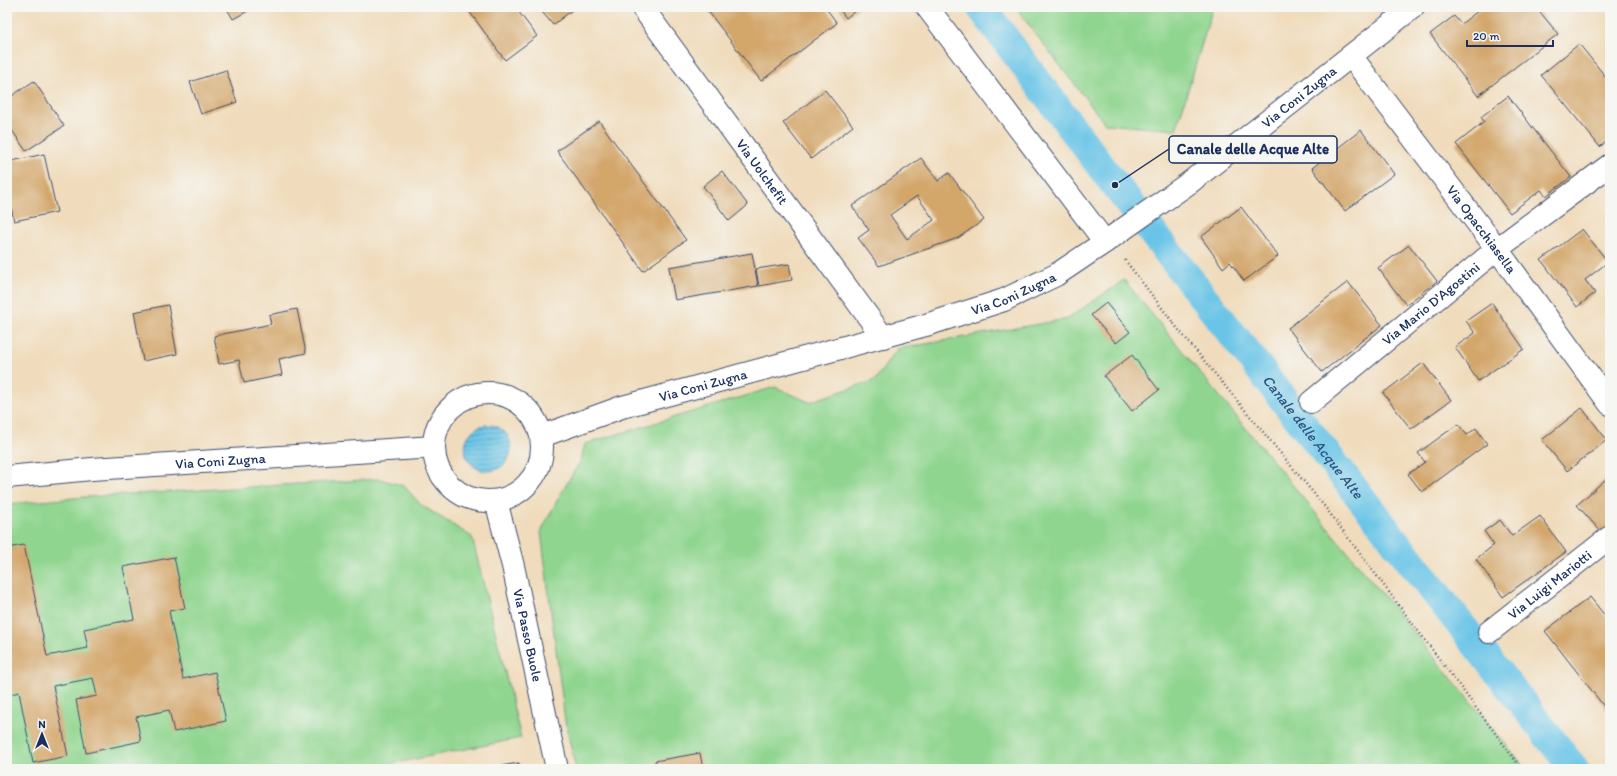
<svg xmlns="http://www.w3.org/2000/svg" width="1617" height="776" viewBox="0 0 1617 776" font-family="Itim,sans-serif">
	<style>
		.grass { fill: #90d58f; stroke: #568276 }
		.water { fill: url(#water-rules); stroke: #427aa2 }
		.lines { fill: none; stroke-linecap: round; stroke-linejoin: round }
		.canal { stroke: #69c4e7; stroke-width: 30 }
		.building { fill: #d3a66b; fill-rule: evenodd }
		.minor-casing { stroke: #3b496c; stroke-width: 24 }
		.path { stroke: #3b496c; stroke-width: 2.5; stroke-dasharray: 1 3; stroke-linecap: butt }
		.minor { stroke: #fff; stroke-width: 22 }
		.labels { text-anchor: middle; dominant-baseline: central; stroke-width: 4; stroke-linejoin: round; paint-order: stroke }
		.street-label { font-size: 14px; fill: #1b2f5e; stroke: #f6f6f2 }
		.water-label { font-size: 15px; font-style: italic; fill: #2e5480; stroke: #f6f6f2 }
		.leader { fill: none; stroke: #1b2f5e; stroke-width: 1.5 }
		.callout-dot { fill: #1b2f5e; stroke: #f6f6f2; stroke-width: 1.5 }
		.callout { fill: #f6f6f2; stroke: #1b2f5e; stroke-width: 1.5 }
		.callout-label { font-size: 15px; text-anchor: middle; font-weight: bold; fill: #1b2f5e }
	</style>
	<defs>
		<pattern id="water-rules" width="6" height="5" patternUnits="userSpaceOnUse"><rect width="6" height="5" fill="#69c4e7"/><path d="M0 2.5h6" fill="none" stroke="#56a0be"/></pattern>
	</defs>
	<rect width="100%" height="100%" fill="#f6f6f2"/>
	<filter id="ink" filterUnits="userSpaceOnUse"><feTurbulence type="fractalNoise" baseFrequency=".025" numOctaves="2"/><feDisplacementMap in="SourceGraphic" scale="8" xChannelSelector="R" yChannelSelector="G"/><feConvolveMatrix kernelMatrix="1 2 1 2 8 2 1 2 1" color-interpolation-filters="sRGB"/></filter>
	<filter id="wash" filterUnits="userSpaceOnUse"><feTurbulence type="fractalNoise" baseFrequency=".012" numOctaves="4" result="noise"/><feDisplacementMap in="SourceGraphic" scale="16" xChannelSelector="R" yChannelSelector="G"/><feGaussianBlur stdDeviation="0.9" result="paint"/><feColorMatrix in="noise" values="0 0 0 0 0 0 0 0 0 0 0 0 0 0 0 0 0 1.4 0 .05"/><feComposite in="paint" operator="in"/></filter>
	<g filter="url(#wash)">
		<rect width="100%" height="100%" fill="#f0dcbc"/>
		<g class="grass">
			<polygon points="1015,7 1213,7 1176,130 1105,124"/>
			<polygon points="1124,280 1526,769 576,769 565,721 541,532 556,502 581,460 585,444 775,387 809,402 875,380 897,349 1067,319"/>
			<polygon points="380,479 404,486 421,505 472,537 521,738 366,769 7,769 7,504 86,497"/>
		</g>
		<circle class="water" cx="488" cy="448" r="23"/>
		<g class="lines">
			<path class="canal" id="s1" d="M981 7 1115 185 1574 769"/>
		</g>
		<g id="blocks">
			<g class="building">
				<polygon points="226,7 255,7 233,19"/>
				<polygon points="466,7 515,7 537,36 505,60"/>
				<polygon points="538,7 576,7 553,25"/>
				<polygon points="705,7 825,7 837,23 761,81"/>
				<polygon points="838,7 860,7 846,18"/>
				<polygon points="1483,7 1536,7 1558,34 1478,96 1430,34 1454,16 1461,24"/>
				<polygon points="1579,44 1610,82 1610,138 1600,147 1541,75"/>
				<polygon points="226,70 237,102 201,114 190,82"/>
				<polygon points="34,81 64,126 26,151 7,123 7,99"/>
				<polygon points="825,90 853,126 811,159 783,123"/>
				<polygon points="1508,96 1571,177 1546,196 1541,190 1510,213 1456,144 1484,122 1481,117"/>
				<polygon points="599,121 686,240 643,271 557,151"/>
				<polygon points="1361,130 1394,174 1345,211 1312,168"/>
				<polygon points="44,154 57,212 14,221 7,188 7,162"/>
				<path d="M921 158 938 181 949 173 984 220 958 238 879 266 858 238 869 230 852 206ZM917 196 934 220 907 239 890 215Z"/>
				<polygon points="722,171 748,205 729,221 703,186"/>
				<polygon points="1241,207 1278,256 1244,281 1230,262 1223,268 1201,237"/>
				<polygon points="1582,229 1608,262 1585,280 1595,293 1577,307 1541,260"/>
				<polygon points="1409,245 1437,281 1406,305 1378,268"/>
				<polygon points="752,253 758,286 675,300 669,267"/>
				<polygon points="789,264 792,280 759,286 756,269"/>
				<polygon points="1348,282 1382,325 1322,372 1288,328"/>
				<polygon points="1106,303 1130,332 1116,343 1091,315"/>
				<polygon points="1492,303 1524,349 1478,381 1455,347 1475,333 1466,321"/>
				<polygon points="168,305 177,354 143,361 134,312"/>
				<polygon points="297,309 306,353 279,359 282,375 244,383 239,360 219,364 214,336 271,324 269,315"/>
				<polygon points="1132,355 1159,390 1132,411 1104,376"/>
				<polygon points="1423,363 1451,400 1411,429 1383,393"/>
				<polygon points="1582,408 1607,440 1567,471 1542,440"/>
				<polygon points="1458,424 1467,435 1476,428 1487,444 1422,492 1408,474 1425,462 1418,453"/>
				<polygon points="1607,478 1610,481 1610,525 1602,533 1577,505"/>
				<polygon points="1540,516 1566,552 1503,597 1476,559 1494,545 1484,531 1500,520 1512,536"/>
				<polygon points="24,545 47,656 88,648 84,629 134,619 123,567 174,557 185,608 169,611 183,679 215,672 226,721 174,732 169,710 136,717 141,741 86,753 76,700 97,696 93,678 53,686 68,756 33,763 19,692 7,695 7,662 12,661 7,636 7,548"/>
				<polygon points="1590,597 1610,622 1610,714 1545,631"/>
				<polygon points="700,753 703,769 657,769 655,761"/>
				<polygon points="519,763 520,769 488,769 488,768"/>
			</g>
		</g>
	</g>
	<g filter="url(#ink)">
		<use href="#blocks" fill-opacity="0" stroke="#3b496c" stroke-width="1"/>
		<g class="lines">
			<g class="minor-casing">
				<g id="minor">
					<path id="s2" d="M642 7 883 337"/>
					<polyline points="927,7 1105,242"/>
					<path id="s3" d="M1351 56 1497 249 1610 404"/>
					<circle cx="488" cy="447" r="54"/>
					<path id="s4" d="M1311 402 1497 249 1610 165"/>
					<path id="s5" d="M542 436 622 407 926 325 1004 300 1056 275 1105 242 1189 183 1413 7"/>
					<path id="s6" d="M7 477 92 469 434 447"/>
					<path id="s7" d="M496 501 513 566 557 769"/>
					<path id="s8" d="M1489 632 1610 537"/>
				</g>
			</g>
			<polyline class="path" points="1125,260 1178,329 1325,507 1522,769"/>
			<use href="#minor" class="minor"/>
		</g>
	</g>
	<g class="labels">
		<g class="street-label">
			<text stroke="none"><textPath href="#s5" startOffset="841">Via Coni Zugna</textPath></text>
			<text stroke="none"><textPath href="#s2" startOffset="204">Via Uolchefit</textPath></text>
			<text stroke="none"><textPath href="#s3" startOffset="217">Via Opacchiasella</textPath></text>
			<text stroke="none"><textPath href="#s5" startOffset="493">Via Coni Zugna</textPath></text>
			<text stroke="none"><textPath href="#s4" startOffset="155">Via Mario D'Agostini</textPath></text>
			<text stroke="none"><textPath href="#s5" startOffset="169">Via Coni Zugna</textPath></text>
			<text stroke="none"><textPath href="#s6" startOffset="214">Via Coni Zugna</textPath></text>
			<text stroke="none"><textPath href="#s8" startOffset="77">Via Luigi Mariotti</textPath></text>
			<text stroke="none"><textPath href="#s7" startOffset="138">Via Passo Buole</textPath></text>
		</g>
		<g class="water-label">
			<text stroke="none"><textPath href="#s1" startOffset="543">Canale delle Acque Alte</textPath></text>
		</g>
	</g>
	<path class="leader" d="M1115 185L1169 149"/>
	<circle class="callout-dot" cx="1115" cy="185" r="4"/>
	<rect class="callout" x="1169" y="136" width="168" height="27" rx="4"/>
	<g class="callout-label">
		<text x="1253" y="154">Canale delle Acque Alte</text>
	</g>
	<rect width="1617" height="776" fill="none" stroke="#f6f6f2" stroke-width="24"/>
	<g transform="translate(42 734)" stroke="#f6f6f2" stroke-width="3" paint-order="stroke">
	<path d="M0-3L7 15L0 10L-7 15Z" fill="#1b2f5e"/>
	<text y="-6" font-size="11" font-weight="bold" text-anchor="middle" fill="#1b2f5e">N</text>
	</g>
	<path d="M1467 40v6h86v-6" fill="none" stroke="#1b2f5e" stroke-width="2"/>
	<text x="1473" y="40" font-size="12" fill="#1b2f5e" stroke="#f6f6f2" stroke-width="3" paint-order="stroke">20 m</text>
</svg>
